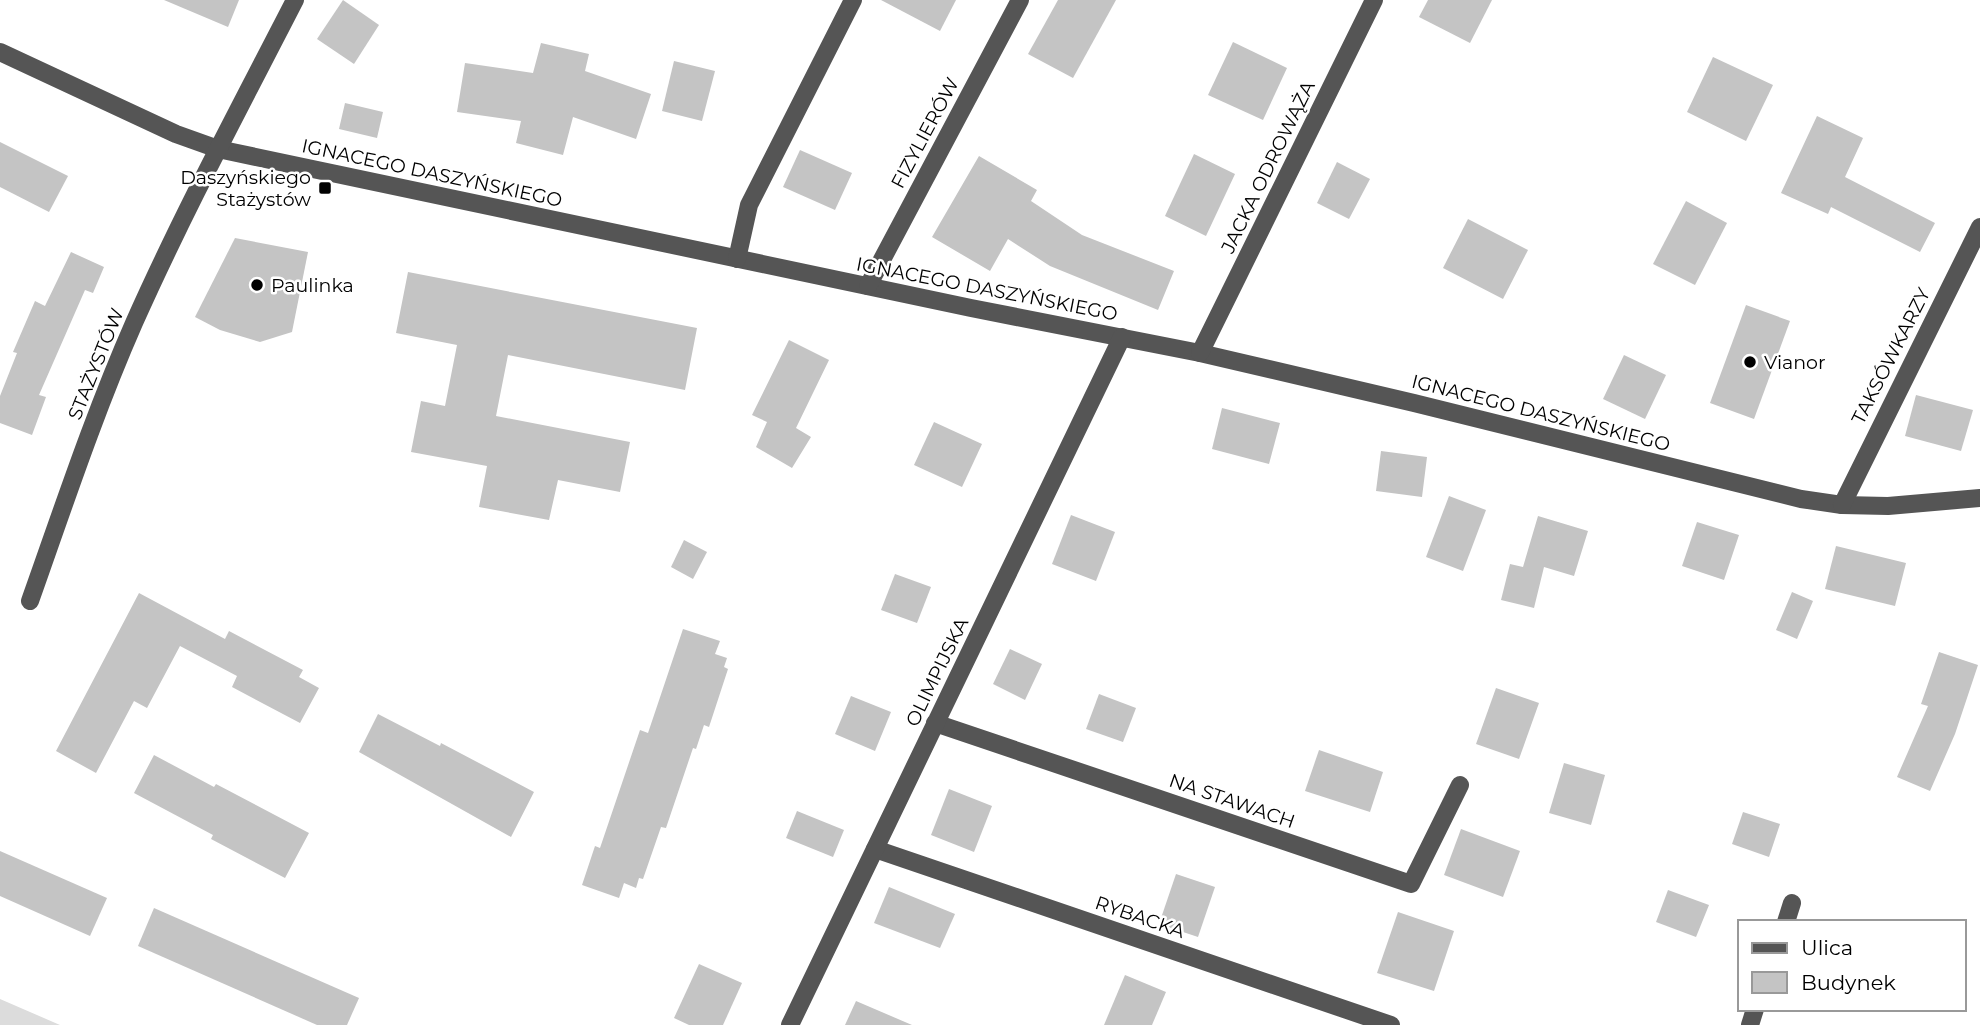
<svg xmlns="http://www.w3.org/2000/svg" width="1980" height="1025" viewBox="0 0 1980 1025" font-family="Montserrat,sans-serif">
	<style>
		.green { fill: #dcdcdc }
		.building { fill: #c4c4c4 }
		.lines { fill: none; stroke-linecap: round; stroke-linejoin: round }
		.minor { stroke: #555; stroke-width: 18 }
		.poi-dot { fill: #000; stroke: #fff; stroke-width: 2.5 }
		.labels { text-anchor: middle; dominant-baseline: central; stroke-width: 5; stroke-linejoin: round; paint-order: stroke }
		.street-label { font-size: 19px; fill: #000; stroke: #fff }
		.poi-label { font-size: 19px; fill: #000; stroke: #fff; text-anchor: start }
	</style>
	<rect width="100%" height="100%" fill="#fff"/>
	<polygon class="green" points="0,999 60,1025 0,1025"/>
	<g class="building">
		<polygon points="164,0 239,0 228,27"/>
		<polygon points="343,0 379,25 354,64 317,39"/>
		<polygon points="881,0 956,0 940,31"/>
		<polygon points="1058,0 1116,0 1073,78 1028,54"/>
		<polygon points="1428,0 1492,0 1470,43 1419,17"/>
		<polygon points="1233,42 1287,68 1263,120 1208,95"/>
		<polygon points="541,43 589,54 585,71 651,94 636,139 573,117 563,155 516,143 521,121 457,112 465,63 533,73"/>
		<polygon points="1713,57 1773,85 1746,141 1687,112"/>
		<polygon points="674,61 715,71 702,121 662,111"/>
		<polygon points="345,103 383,112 377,138 339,129"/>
		<polygon points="1817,116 1863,138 1845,177 1935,223 1920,252 1831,207 1828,214 1781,193"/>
		<polygon points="0,142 68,176 49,212 0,187"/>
		<polygon points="800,150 852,173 835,210 783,187"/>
		<polygon points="1194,154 1235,174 1206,236 1165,216"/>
		<polygon points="979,156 1037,190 1031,201 1082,235 1174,271 1158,310 1050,266 1008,239 990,271 932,237"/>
		<polygon points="1337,162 1370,179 1349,219 1317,203"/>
		<polygon points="1686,201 1727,223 1695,285 1653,264"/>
		<polygon points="1468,219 1528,250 1503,299 1443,268"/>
		<polygon points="235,238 308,252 292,332 260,342 220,330 195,317"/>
		<polygon points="71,252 104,267 93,293 85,290 39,395 46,397 32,435 0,423 0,396 17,353 13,352 35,301 45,306"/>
		<polygon points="408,272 697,328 685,390 508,355 496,416 630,442 620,492 558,480 549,520 479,507 487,466 411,452 421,401 445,406 457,345 396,333"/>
		<polygon points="1746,305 1790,321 1754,419 1710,403"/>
		<polygon points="789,340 829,360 796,428 811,437 792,468 756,447 767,422 752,415"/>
		<polygon points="1624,355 1666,375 1645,419 1603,399"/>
		<polygon points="1916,395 1973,410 1961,451 1905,436"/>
		<polygon points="1222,408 1280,423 1269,464 1212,449"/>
		<polygon points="934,422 982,444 962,487 914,465"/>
		<polygon points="1381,451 1427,457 1422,497 1376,491"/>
		<polygon points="1449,496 1486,510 1463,571 1426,557"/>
		<polygon points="1071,515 1115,532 1096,581 1052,564"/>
		<polygon points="1538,516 1588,531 1574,576 1544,567 1534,608 1501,600 1510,564 1523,567"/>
		<polygon points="1697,522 1739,535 1724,580 1682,566"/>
		<polygon points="684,540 707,552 693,579 671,567"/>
		<polygon points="1836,546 1906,563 1895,606 1825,589"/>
		<polygon points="895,574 931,587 917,623 881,610"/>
		<polygon points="1792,592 1813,601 1797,639 1776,630"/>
		<polygon points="139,593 225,639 229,631 303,670 299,677 319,688 300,723 232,687 237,676 180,646 147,708 134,701 96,773 56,751"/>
		<polygon points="683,629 720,641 715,654 727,658 724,667 728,669 709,727 704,725 696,749 693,748 666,828 661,827 643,879 639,878 636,888 624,883 619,898 582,885 595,846 600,848 640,730 648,733"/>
		<polygon points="1010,649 1042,664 1025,700 993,684"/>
		<polygon points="1939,652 1978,665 1955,734 1930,791 1897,777 1928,706 1921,704"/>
		<polygon points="1496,688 1539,703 1519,759 1476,744"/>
		<polygon points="1099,694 1136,708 1123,742 1086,729"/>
		<polygon points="851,696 891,712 875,751 835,734"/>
		<polygon points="378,714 440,746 441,743 534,792 511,837 359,752"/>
		<polygon points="1319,750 1383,772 1370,812 1305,791"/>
		<polygon points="154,755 214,787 216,784 309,833 285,878 211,839 213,835 134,793"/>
		<polygon points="1564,763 1605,775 1591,825 1549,813"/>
		<polygon points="949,789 992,806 974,852 931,835"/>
		<polygon points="797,811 844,830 833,857 786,838"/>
		<polygon points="1743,812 1780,824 1769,857 1732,844"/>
		<polygon points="1461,829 1520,851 1503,897 1444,875"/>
		<polygon points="0,851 107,898 90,936 0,896"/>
		<polygon points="1176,874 1215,887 1198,937 1159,924"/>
		<polygon points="889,887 955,914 940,948 874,923"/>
		<polygon points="1668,890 1709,905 1696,937 1656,922"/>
		<polygon points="154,908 359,998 347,1025 317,1025 138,946"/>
		<polygon points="1398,912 1454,931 1434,991 1377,973"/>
		<polygon points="699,964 742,983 723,1025 689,1025 674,1018"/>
		<polygon points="1125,975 1166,992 1152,1025 1104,1025"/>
		<polygon points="856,1001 912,1025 845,1025"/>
	</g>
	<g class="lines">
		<g class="minor">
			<polyline points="0,52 176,134 218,149 971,308 1200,353 1414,403 1801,499 1842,505 1888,506 1980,498"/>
			<polyline points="737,259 749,205 853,0"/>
			<polyline points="868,286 1020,0"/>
			<polyline points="1200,353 1374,0"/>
			<polyline points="1842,505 1980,227"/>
			<path d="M30 601C63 508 94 414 134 323 183 213 240 107 295 0"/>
			<polyline points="935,723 1411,884 1460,785"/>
			<polyline points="875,849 1391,1025"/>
			<polyline points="1786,922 1792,903"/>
			<polyline points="790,1025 1122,337"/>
			<polyline points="1750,1025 1755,1009"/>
		</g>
	</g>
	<g class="poi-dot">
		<rect x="318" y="181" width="14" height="14" rx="3.5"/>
		<circle cx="257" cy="285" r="7"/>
		<circle cx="1750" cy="362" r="7"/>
	</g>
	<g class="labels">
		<g class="street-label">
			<text transform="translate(925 133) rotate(-62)">FIZYLIERÓW</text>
			<text transform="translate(1268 167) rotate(-64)">JACKA ODROWĄŻA</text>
			<text transform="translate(432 173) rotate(12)">IGNACEGO DASZYŃSKIEGO</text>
			<text transform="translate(987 289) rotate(11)">IGNACEGO DASZYŃSKIEGO</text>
			<text transform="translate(1891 356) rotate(-63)">TAKSÓWKARZY</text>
			<text transform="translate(96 364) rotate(-68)">STAŻYSTÓW</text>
			<text transform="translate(1541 413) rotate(14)">IGNACEGO DASZYŃSKIEGO</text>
			<text transform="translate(937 672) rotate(-64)">OLIMPIJSKA</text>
			<text transform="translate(1232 801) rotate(19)">NA STAWACH</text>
			<text transform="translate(1140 917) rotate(19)">RYBACKA</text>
		</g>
		<g class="poi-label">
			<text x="311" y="177" text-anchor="end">Daszyńskiego<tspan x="311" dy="22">Stażystów</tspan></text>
			<text x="271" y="285">Paulinka</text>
			<text x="1764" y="362">Vianor</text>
		</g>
	</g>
	<rect x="1738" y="920" width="228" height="91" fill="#ffffff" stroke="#999999" stroke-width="2"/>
	<rect x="1752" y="943" width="35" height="10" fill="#555555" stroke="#999999" stroke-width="2"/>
	<text x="1801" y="955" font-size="21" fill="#000000">Ulica</text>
	<rect x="1752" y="972" width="35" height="21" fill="#c4c4c4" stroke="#999999" stroke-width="2"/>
	<text x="1801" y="990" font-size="21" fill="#000000">Budynek</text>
</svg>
